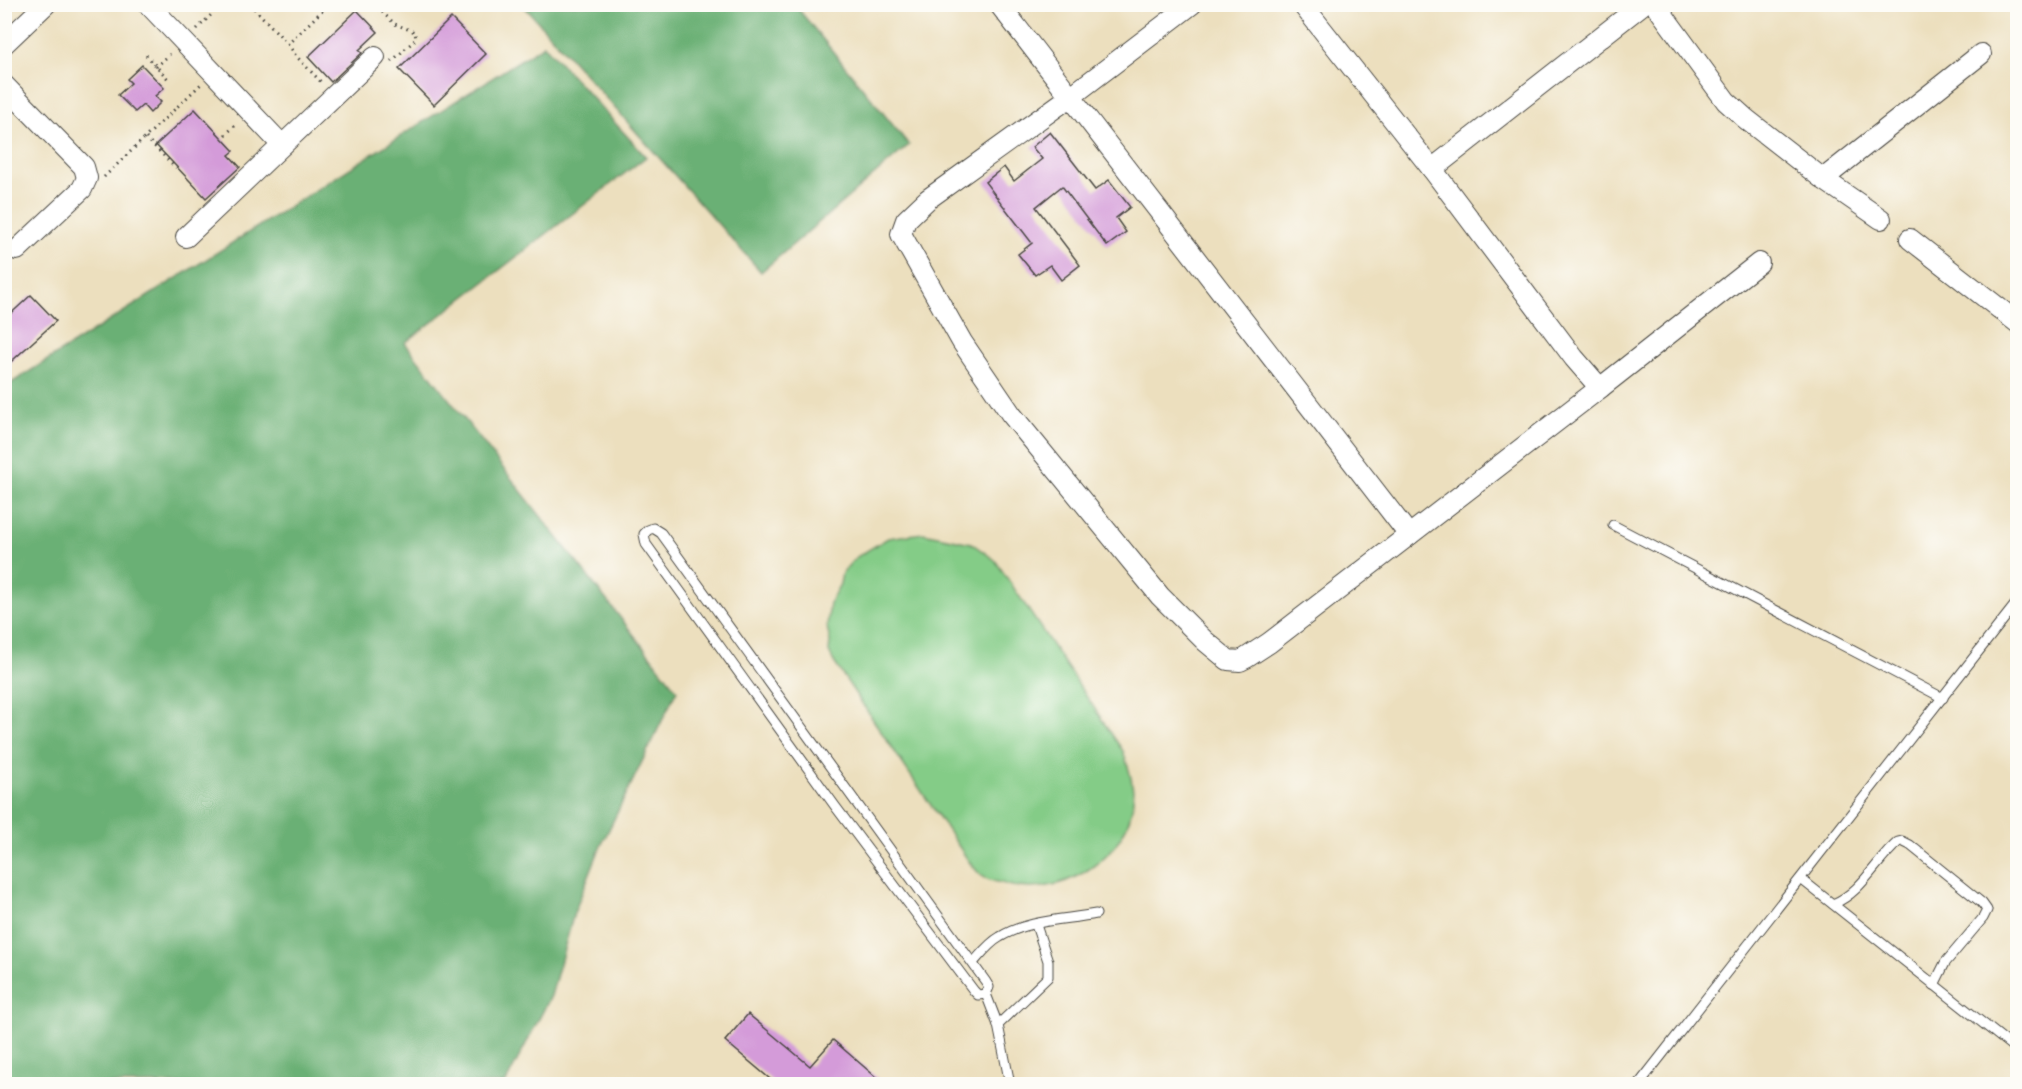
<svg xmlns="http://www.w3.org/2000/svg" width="2022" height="1089" viewBox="0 0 2022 1089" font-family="'Architects Daughter',sans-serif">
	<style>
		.green { fill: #84cc87; stroke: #587c59; stroke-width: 1.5 }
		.forest { fill: #6bb074; stroke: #4b6e50; stroke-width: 1.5 }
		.building { fill: #d49bd9 }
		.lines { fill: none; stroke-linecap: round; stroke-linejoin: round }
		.service-casing { stroke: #484641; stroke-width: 11 }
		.minor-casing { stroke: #484641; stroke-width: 22 }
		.path { stroke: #484641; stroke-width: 3; stroke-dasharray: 1.5 4.5; stroke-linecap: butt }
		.service { stroke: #fff; stroke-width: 9 }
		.minor { stroke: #fff; stroke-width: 20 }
	</style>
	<rect width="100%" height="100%" fill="#fdfcf7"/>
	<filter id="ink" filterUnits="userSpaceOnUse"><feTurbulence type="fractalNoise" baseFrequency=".0167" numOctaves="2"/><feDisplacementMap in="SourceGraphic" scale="12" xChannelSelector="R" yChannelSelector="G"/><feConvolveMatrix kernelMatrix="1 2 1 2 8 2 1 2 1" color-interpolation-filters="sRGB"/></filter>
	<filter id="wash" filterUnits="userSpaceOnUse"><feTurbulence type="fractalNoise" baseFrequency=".008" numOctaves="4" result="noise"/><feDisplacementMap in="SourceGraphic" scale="24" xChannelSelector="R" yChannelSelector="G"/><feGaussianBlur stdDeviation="1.35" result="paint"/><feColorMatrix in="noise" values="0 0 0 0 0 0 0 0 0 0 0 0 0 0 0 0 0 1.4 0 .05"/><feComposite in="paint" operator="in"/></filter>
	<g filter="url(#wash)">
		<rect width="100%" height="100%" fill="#ecdfbe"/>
		<path class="green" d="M923 533 971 543 995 560 1123 751C1129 769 1136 789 1132 809 1122 861 1058 899 1008 885 1000 882 990 882 982 876 978 873 974 867 970 863L834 662 829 652 830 641 827 627 830 602 840 584 842 573 855 558 888 538Z"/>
		<g class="forest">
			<polygon points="523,5 795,5 909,145 761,272"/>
			<polygon points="544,45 646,157 405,343 677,690 600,848 574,913 551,996 505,1084 5,1084 5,387"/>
		</g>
		<g id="blocks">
			<g class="building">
				<polygon points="357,10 378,32 359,50 362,53 331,82 308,57"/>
				<polygon points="451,18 486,54 434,105 399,69"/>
				<polygon points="142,65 164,88 155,96 161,102 150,113 143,105 135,112 118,95 131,83 127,79"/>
				<polygon points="195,109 234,151 229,155 240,167 206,198 156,145"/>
				<polygon points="1050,132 1095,190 1109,180 1130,207 1116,218 1126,232 1107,246 1062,186 1036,207 1080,265 1061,280 1050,265 1035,275 1018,254 1032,243 985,182 1004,167 1014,181 1042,159 1032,147"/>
				<polygon points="31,295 56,321 4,368 4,320"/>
				<polygon points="748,1014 810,1066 833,1040 884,1084 776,1084 725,1041"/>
			</g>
		</g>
	</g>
	<g filter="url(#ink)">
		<use href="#blocks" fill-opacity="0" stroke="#484641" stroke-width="1.5"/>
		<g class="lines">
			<g class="service-casing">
				<g id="service">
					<polyline points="1613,525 1943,698"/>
					<polygon points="653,528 661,533 986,982 989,987 986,994 978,995 974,991 835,806 646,544 644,534 648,530"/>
					<polyline points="1801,879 2018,1051"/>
					<path d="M1833 904C1862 892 1875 862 1898 842L1902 841 1910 845 1982 903 1987 910 1983 918 1945 963 1934 985"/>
					<path d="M973 963C981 954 989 943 1000 937 1027 920 1065 920 1096 914"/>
					<polyline points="986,994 998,1025 1010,1084"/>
					<polyline points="998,1025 1048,977 1048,961 1036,925"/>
					<polyline points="1639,1084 2018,601"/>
				</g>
			</g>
			<g class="minor-casing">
				<g id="minor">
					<polyline points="148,4 282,145"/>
					<polyline points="999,4 1409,535"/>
					<polyline points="1192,4 1070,97 928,199 906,220 901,234 962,342 1011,414 1160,596 1205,641 1228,660 1240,661 1246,658 1269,643 1600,388 1574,358 1432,169 1302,4"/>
					<polyline points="1655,4 1726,101 1746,119 1823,179 1981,54"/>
					<polyline points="4,44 46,4"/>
					<polyline points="4,85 84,167 87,178 82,189 17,250"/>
					<polyline points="1432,169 1643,4"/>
					<polyline points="1823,179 1881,219"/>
					<polyline points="186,237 375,57"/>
					<polyline points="1910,239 2018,323"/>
					<polyline points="1600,388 1759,263"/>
				</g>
			</g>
			<g class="path">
				<polyline points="250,4 288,44 329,4"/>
				<polyline points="373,4 395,24 415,32 416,39 392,61"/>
				<polyline points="197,29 222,4"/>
				<polyline points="288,44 296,56 322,83"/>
				<polyline points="146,55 169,80"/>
				<polyline points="156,67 170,54"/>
				<polyline points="225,135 237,124"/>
				<polyline points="146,138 176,168"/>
				<polyline points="104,177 201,84"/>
			</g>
			<use href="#service" class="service"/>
			<use href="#minor" class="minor"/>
		</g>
	</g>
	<rect width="2022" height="1089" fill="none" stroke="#fdfcf7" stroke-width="24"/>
</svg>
